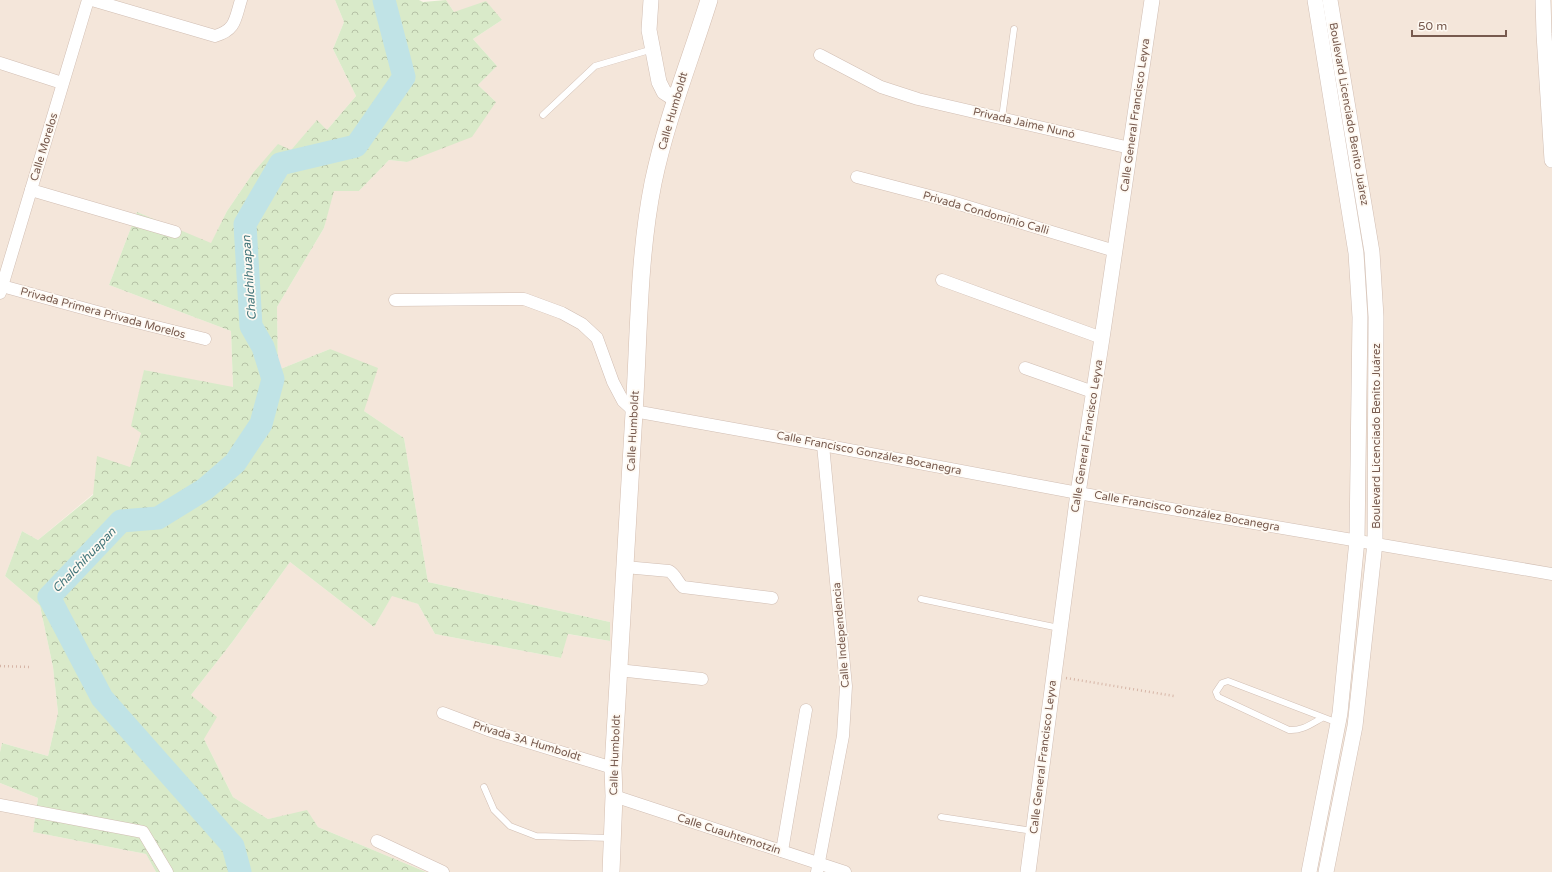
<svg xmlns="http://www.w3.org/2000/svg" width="1552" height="872" viewBox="0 0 1552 872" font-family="'Varela Round',sans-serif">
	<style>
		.residential { fill: #f4e6da }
		.forest { fill: url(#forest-crowns) }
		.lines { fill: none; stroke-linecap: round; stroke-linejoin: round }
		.river { stroke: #c0e3e6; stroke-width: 23 }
		.service-casing { stroke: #d1beb3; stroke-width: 7 }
		.minor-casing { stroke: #d1beb3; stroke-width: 13 }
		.tertiary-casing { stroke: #d1beb3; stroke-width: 16 }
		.secondary-casing { stroke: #d4beb0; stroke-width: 18 }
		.path { stroke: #d6b5a6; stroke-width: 2.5; stroke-dasharray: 1 3; stroke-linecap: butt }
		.service { stroke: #fff; stroke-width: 6 }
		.minor { stroke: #fff; stroke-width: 12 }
		.tertiary { stroke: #fff; stroke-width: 15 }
		.secondary { stroke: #fff; stroke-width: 17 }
		.labels { text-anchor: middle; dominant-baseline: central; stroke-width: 3.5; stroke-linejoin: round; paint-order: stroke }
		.street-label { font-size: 11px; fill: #775a4e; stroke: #fef9f2 }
		.water-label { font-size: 12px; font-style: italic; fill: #42767b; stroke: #fef9f2 }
	</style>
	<defs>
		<pattern id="forest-crowns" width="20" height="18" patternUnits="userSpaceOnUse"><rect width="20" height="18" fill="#d9eac9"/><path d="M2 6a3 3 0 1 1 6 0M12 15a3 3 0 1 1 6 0" fill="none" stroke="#b5c1a5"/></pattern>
	</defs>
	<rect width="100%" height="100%" fill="#fcf4eb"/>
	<g class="residential">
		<polygon points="0,0 335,0 344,22 333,49 356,96 327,130 317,121 291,150 253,173 227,211 211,244 137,212 109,285 231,331 233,388 144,370 141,433 130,467 93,494 38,540 22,531 5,576 40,606 53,667 58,713 48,756 2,743 0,752"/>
		<polygon points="446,0 1552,0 1552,872 426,872 318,827 307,811 268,819 233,797 204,739 191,695 233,641 290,562 374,627 392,595 418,604 435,634 561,658 567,634 610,641 610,622 428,582 404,438 364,411 330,349 278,370 277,307 324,228 333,191 359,191 389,160 407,162 496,102 478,85 497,66 473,39 502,20 454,12"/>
		<polygon points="0,783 38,798 33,832 146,854 156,872 0,872"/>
	</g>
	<polygon class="forest" points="335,0 419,0 423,2 446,0 454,12 486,1 502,20 473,39 497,66 478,85 496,102 472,137 407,162 389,160 359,191 334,191 324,228 277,307 278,370 330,349 378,368 364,411 404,438 428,582 610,622 610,641 568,634 561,658 435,634 418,604 392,596 374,627 290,562 233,641 191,695 217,717 204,739 233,797 268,819 307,810 318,827 426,872 156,872 146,854 33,832 38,798 0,783 0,752 2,743 48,756 58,713 53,667 40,606 5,576 22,531 38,540 93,495 97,456 130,467 141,433 131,426 144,370 233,387 231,331 109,285 137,212 211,243 227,211 253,173 278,144 291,150 317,120 327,130 356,96 333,49 344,22"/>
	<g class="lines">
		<polyline class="river" points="240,872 233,846 102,698 49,597 121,521 158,518 205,489 235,463 261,424 273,379 263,347 251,326 245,224 280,164 356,146 404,77 384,0"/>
		<g class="service-casing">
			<g id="service">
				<polyline points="543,115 595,66 653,49"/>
				<polyline points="1002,118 1014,29"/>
				<polyline points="921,599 1059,628"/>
				<path d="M1322 718C1311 724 1302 731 1289 730L1218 697 1216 692 1222 683 1228 681 1338 723"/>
				<polyline points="484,787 494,810 510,826 536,836 611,838"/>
				<polyline points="941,817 1033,831"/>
			</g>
		</g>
		<g class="minor-casing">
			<g id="minor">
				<path d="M92 0 215 36C236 30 235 19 241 0"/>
				<polyline points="820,55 881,87 918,99 1130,148"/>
				<polyline points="0,63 62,83"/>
				<polyline points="857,177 949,201 1115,251"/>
				<polyline points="31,190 175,232"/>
				<polyline points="942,280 1102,338"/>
				<polyline points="2,286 112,316 205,339"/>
				<polyline points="0,293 88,0"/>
				<polyline points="395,300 524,299 562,313 582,324 597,338 613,382 623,401 634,411 823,445 1078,493 1552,574"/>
				<polyline points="1025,368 1093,392"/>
				<path d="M625 567 669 571C676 575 677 582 683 587L772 598"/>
				<polyline points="618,670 702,679"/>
				<polyline points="443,713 488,730 613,768"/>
				<polyline points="614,796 845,872"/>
				<polyline points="0,805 143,832 167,872"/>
				<polyline points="377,841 443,872"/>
				<polyline points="782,851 806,710"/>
				<polyline points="817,872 843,736 846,686 823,445"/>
			</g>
		</g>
		<g class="tertiary-casing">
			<g id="tertiary">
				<polyline points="651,0 649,30 659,82 664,92 675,99"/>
				<polyline points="1543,0 1544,34 1552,160"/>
				<polyline points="1028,872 1078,493 1102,338 1152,0"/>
				<polyline points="1309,872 1340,713 1357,540 1360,317 1356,253 1315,0"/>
				<polyline points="1326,872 1355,726 1375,543 1376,317 1372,252 1330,0"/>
			</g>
		</g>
		<g class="secondary-casing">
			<path id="secondary" d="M611 872 614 796 613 768C619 649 627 531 634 413 639 336 638 259 653 183 666 120 690 61 709 0"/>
		</g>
		<g class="path">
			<polyline points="0,666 31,667"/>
			<polyline points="1066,678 1174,696"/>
		</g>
		<use href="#service" class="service"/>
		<use href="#minor" class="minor"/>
		<use href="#tertiary" class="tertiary"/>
		<use href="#secondary" class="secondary"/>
	</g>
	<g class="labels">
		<g class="street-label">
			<text transform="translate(673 111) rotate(-74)">Calle Humboldt</text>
			<text transform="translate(1349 114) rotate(80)">Boulevard Licenciado Benito Juárez</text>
			<text transform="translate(1135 115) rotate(-82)">Calle General Francisco Leyva</text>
			<text transform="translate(1024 123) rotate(13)">Privada Jaime Nunó</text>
			<text transform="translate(44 147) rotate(-73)">Calle Morelos</text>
			<text transform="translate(986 213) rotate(16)">Privada Condominio Calli</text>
			<text transform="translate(103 313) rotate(15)">Privada Primera Privada Morelos</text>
			<text transform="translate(633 431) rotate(-87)">Calle Humboldt</text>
			<text transform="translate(1087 436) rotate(-81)">Calle General Francisco Leyva</text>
			<text transform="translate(1376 436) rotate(-90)">Boulevard Licenciado Benito Juárez</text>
			<text transform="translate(869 453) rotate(11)">Calle Francisco González Bocanegra</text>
			<text transform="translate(1187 511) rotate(10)">Calle Francisco González Bocanegra</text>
			<text transform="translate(841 635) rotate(-95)">Calle Independencia</text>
			<text transform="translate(527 741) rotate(17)">Privada 3A Humboldt</text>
			<text transform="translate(615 755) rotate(-88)">Calle Humboldt</text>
			<text transform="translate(1043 757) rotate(-83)">Calle General Francisco Leyva</text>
			<text transform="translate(729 834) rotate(18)">Calle Cuauhtemotzín</text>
		</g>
		<g class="water-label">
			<text transform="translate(249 278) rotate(-94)">Chalchihuapan</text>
			<text transform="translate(84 560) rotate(-46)">Chalchihuapan</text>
		</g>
	</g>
	<path d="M1412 30v6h94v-6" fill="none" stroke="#775a4e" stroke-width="2"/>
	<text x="1418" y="30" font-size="12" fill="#775a4e" stroke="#fef9f2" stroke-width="3" paint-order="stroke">50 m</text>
</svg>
